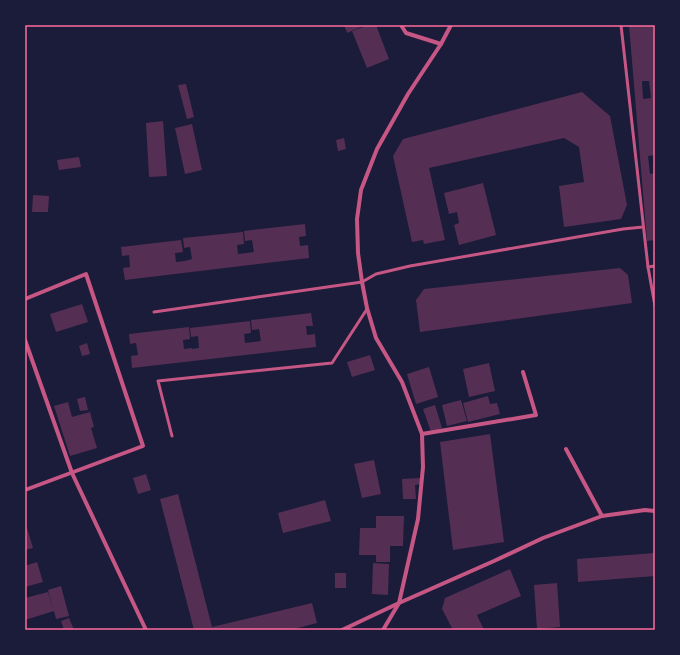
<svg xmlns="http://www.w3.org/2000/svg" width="680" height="655" viewBox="0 0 680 655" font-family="Poppins,sans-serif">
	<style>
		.building { fill: #542f53; fill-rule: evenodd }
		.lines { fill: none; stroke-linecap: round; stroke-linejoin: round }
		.service { stroke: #c65784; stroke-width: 3 }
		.minor { stroke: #c65784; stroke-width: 4 }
		.neatline { fill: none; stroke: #ff6b9d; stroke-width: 1.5 }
	</style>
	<rect width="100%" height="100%" fill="#1b1b3a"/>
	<g class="building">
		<polygon points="344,25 365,25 347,33"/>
		<polygon points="368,25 376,25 389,59 367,68 352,31"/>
		<path d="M629 25H653L655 53V155L648 156 650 174 655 173V240L647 241ZM642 81H649L651 98 643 99Z"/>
		<polygon points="186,84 194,117 187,119 178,85"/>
		<polygon points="582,92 610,116 627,205 621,219 564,227 559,186 584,182 579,147 564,138 429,168 445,240 424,244 423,240 412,242 393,156 403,139"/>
		<polygon points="163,121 167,176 149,177 146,123"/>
		<polygon points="192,124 202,170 185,174 175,128"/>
		<polygon points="344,138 346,149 338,151 336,140"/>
		<polygon points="79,157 81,167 59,170 57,160"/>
		<polygon points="483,183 496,235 459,245 454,225 459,223 457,212 449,214 444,193"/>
		<polygon points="33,195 49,196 48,212 32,212"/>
		<polygon points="305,224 306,236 299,237 300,246 308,245 309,258 125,280 123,268 130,267 129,255 122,256 121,247 181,240 183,252 175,253 176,262 185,261 192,259 190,247 184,248 183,238 243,232 244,244 237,245 238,254 247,253 254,252 252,240 245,241 244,231"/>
		<polygon points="620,268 628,275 632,303 420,332 416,300 424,289"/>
		<polygon points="82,304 88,322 56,332 50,314"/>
		<polygon points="311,313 313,326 306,326 307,335 315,334 316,347 132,368 131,356 138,355 136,343 130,344 129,334 189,327 190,339 183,340 184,349 192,348 192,349 199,348 198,336 191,337 190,328 250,321 251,333 244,334 245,343 254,342 261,341 259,329 252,330 251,320"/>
		<polygon points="87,343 90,354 82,356 79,346"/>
		<polygon points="370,355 375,370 352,377 347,362"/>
		<polygon points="489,363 495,391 469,397 463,369"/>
		<polygon points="429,367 438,397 416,404 407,374"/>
		<polygon points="488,396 490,404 497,403 500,414 468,422 463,403"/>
		<polygon points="85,397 88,410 80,411 77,399"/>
		<polygon points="461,400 467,421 447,426 442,405"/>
		<polygon points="68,402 72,417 90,412 94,427 91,428 97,448 70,456 54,406"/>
		<polygon points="435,405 442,428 431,432 423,409"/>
		<polygon points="490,434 504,542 453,550 440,442"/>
		<polygon points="374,460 381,494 362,498 354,464"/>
		<polygon points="146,474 151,490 138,494 133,478"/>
		<polygon points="420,478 420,484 415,485 416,499 403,499 402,479"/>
		<polygon points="178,494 212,627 312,603 317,623 290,630 194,630 160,499"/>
		<polygon points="325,500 331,521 283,533 278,513"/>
		<polygon points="376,516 404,516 403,546 390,546 390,562 376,562 376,555 359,555 360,528 376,528"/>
		<polygon points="25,528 27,528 33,548 25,550"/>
		<polygon points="655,553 655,576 578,582 577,559"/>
		<polygon points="37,562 43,582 25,587 25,566"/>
		<polygon points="373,563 389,564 388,595 372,594"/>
		<polygon points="510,569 521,596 477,615 484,630 453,630 442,609 445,598"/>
		<rect x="335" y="573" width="11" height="15"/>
		<polygon points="557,583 560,627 537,629 534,585"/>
		<polygon points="61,586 69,616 56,619 54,611 25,620 25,598 48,592 53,609 48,590"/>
		<polygon points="69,618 74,630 64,630 61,621"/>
	</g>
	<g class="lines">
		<g class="service">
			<polyline points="621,25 648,267"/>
			<polyline points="655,266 648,267 655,306"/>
			<polyline points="154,312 362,282 376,274 410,266 623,229 643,227"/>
			<polyline points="172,436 158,381 332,363 367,309"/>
		</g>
		<g class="minor">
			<polyline points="401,25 406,33 441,44"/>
			<polyline points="25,299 86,274 143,446 25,490"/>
			<polyline points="25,340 72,473 146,630"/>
			<polyline points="422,434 536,415 523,372"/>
			<polyline points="566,449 602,516"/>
			<polyline points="342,630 399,603 494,561 543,538 602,516 645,510 655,511"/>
			<polyline points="383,630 399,603 418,519 423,467 422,434 402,382 376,338 367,308 362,282 358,253 357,219 361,190 377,149 408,94 441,44 451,25"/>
		</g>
	</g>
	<rect width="680" height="655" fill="none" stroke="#1b1b3a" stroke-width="52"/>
	<rect x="26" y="26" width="628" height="603" class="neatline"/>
</svg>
